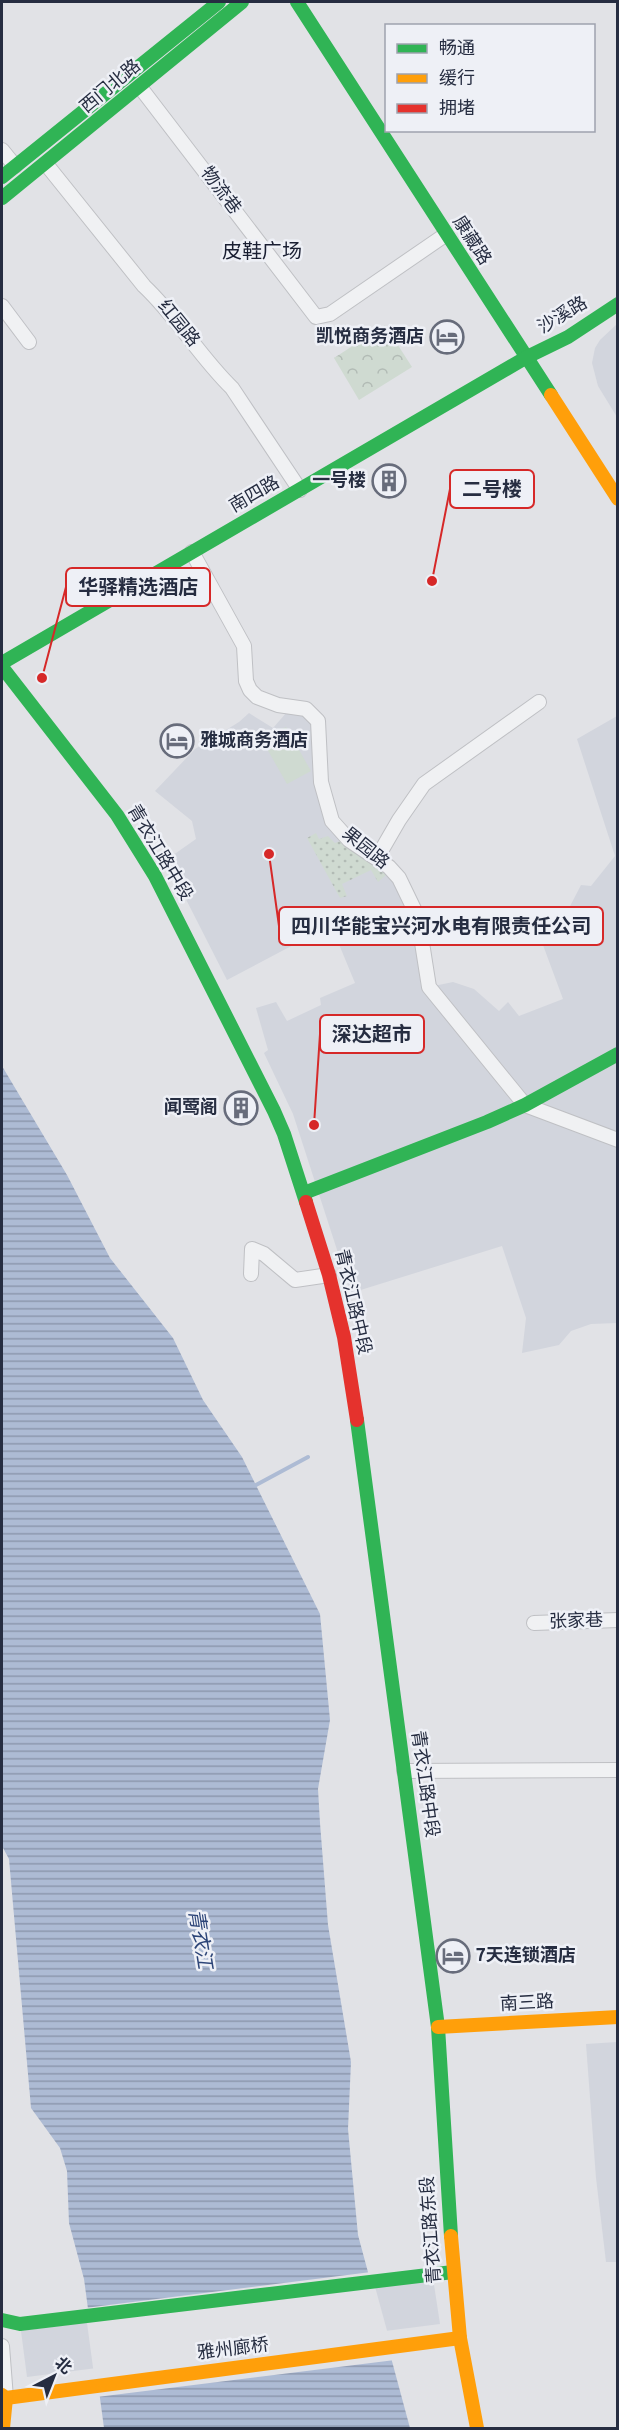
<svg xmlns="http://www.w3.org/2000/svg" width="619" height="2430" viewBox="0 0 619 2430" font-family="Overpass,'Noto Sans SC',sans-serif">
	<style>
		.built { fill: #d2d5dd }
		.grass { fill: url(#grass-dots) }
		.forest { fill: url(#forest-crowns) }
		.pitch { fill: #cfdad1 }
		.water { fill: url(#water-rules) }
		.pier { fill: #e1e2e6 }
		.lines { fill: none; stroke-linecap: round; stroke-linejoin: round }
		.stream { stroke: #adbbd4; stroke-width: 4 }
		.street-casing { stroke: #bfc0c4; stroke-width: 16 }
		.street { stroke: #f0f1f3; stroke-width: 14 }
		.fast { stroke: #30b455; stroke-width: 14 }
		.slow { stroke: #ff9f0a; stroke-width: 14 }
		.jam { stroke: #e5322d; stroke-width: 14 }
		.labels { text-anchor: middle; dominant-baseline: central; stroke-width: 5; stroke-linejoin: round; paint-order: stroke }
		.street-label { font-size: 18px; fill: #262d41; stroke: #eef0f6 }
		.poi-label { font-size: 18px; font-weight: bold; fill: #262d41; stroke: #eef0f6; text-anchor: end }
		.neighbourhood-label { font-size: 20px; fill: #191e32; stroke: #eef0f6 }
		.water-label { font-size: 20px; font-style: italic; fill: #2d4578; stroke: #eef0f6 }
		.leader { fill: none; stroke: #d62828; stroke-width: 2 }
		.callout-dot { fill: #d62828; stroke: #eef0f6; stroke-width: 2 }
		.callout { fill: #eef0f6; stroke: #d62828; stroke-width: 2 }
		.callout-label { font-size: 20px; text-anchor: middle; font-weight: bold; fill: #262d41 }
	</style>
	<defs>
		<pattern id="grass-dots" width="8" height="8" patternUnits="userSpaceOnUse" patternTransform="scale(1.5)"><rect width="8" height="8" fill="#cfdad1"/><path d="M2 2h.1M6 6h.1" fill="none" stroke="#b2bbb5" stroke-width="1.8" stroke-linecap="round"/></pattern>
		<pattern id="forest-crowns" width="20" height="18" patternUnits="userSpaceOnUse" patternTransform="scale(1.5)"><rect width="20" height="18" fill="#cfdad1"/><path d="M2 6a3 3 0 1 1 6 0M12 15a3 3 0 1 1 6 0" fill="none" stroke="#b2bbb5"/></pattern>
		<pattern id="water-rules" width="6" height="5" patternUnits="userSpaceOnUse" patternTransform="scale(1.5)"><rect width="6" height="5" fill="#adbbd4"/><path d="M0 2.5h6" fill="none" stroke="#8d98ae"/></pattern>
	</defs>
	<rect width="100%" height="100%" fill="#e1e2e6"/>
	<g class="built">
		<polygon points="617,324 617,417 598,386 592,363 595,348 600,340"/>
		<polygon points="287,712 302,713 314,721 316,737 314,777 329,825 386,869 410,910 421,986 429,987 453,982 474,989 499,1011 508,1002 519,1016 563,999 540,937 570,922 567,912 581,885 591,886 615,856 577,739 617,716 617,1323 591,1324 571,1331 559,1345 522,1353 526,1318 502,1246 351,1293 293,1114 264,1053 268,1050 256,1008 276,1002 287,1021 321,1005 320,998 355,983 331,925 227,980 166,860 196,839 192,821 155,791 195,749 239,722 249,713 273,728"/>
		<polygon points="617,2042 617,2262 606,2262 596,2178 586,2044"/>
		<polygon points="433,2278 440,2324 27,2377 21,2331"/>
	</g>
	<polygon class="grass" points="316,833 319,839 328,836 335,843 343,840 386,869 386,875 378,882 371,870 342,884 347,896 340,898 307,838"/>
	<polygon class="forest" points="385,325 412,367 359,400 334,358"/>
	<polygon class="pitch" points="286,727 311,771 287,784 262,740"/>
	<polygon class="water" points="2,1066 67,1175 110,1258 173,1338 203,1400 242,1457 320,1614 330,1720 318,1789 320,1823 328,1925 351,2062 348,2129 358,2235 410,2428 104,2428 84,2279 69,2223 67,2171 60,2148 31,2108 9,1859 2,1846"/>
	<polygon class="pier" points="371,2272 395,2360 97,2397 85,2308"/>
	<g class="lines">
		<polyline class="stream" points="256,1485 308,1457"/>
		<g class="street-casing">
			<g id="street">
				<polyline points="140,87 316,317 330,314 445,235"/>
				<polyline points="2,150 15,166"/>
				<path d="M46 164 144 286C177 317 200 357 232 388L300 490"/>
				<polyline points="2,306 29,342"/>
				<polyline points="192,552 244,646 246,681 250,690 257,697 278,705 306,709 318,721 321,782 332,821 349,840 389,867 399,878 414,909 420,930 429,987 525,1105 618,1140"/>
				<polyline points="377,858 399,820 424,784 539,702"/>
				<polyline points="251,1274 252,1249 264,1254 295,1280 329,1275"/>
				<polyline points="534,1623 618,1620"/>
				<polyline points="404,1771 618,1770"/>
				<polyline points="2,2346 6,2398"/>
			</g>
		</g>
		<use href="#street" class="street"/>
		<g class="fast">
			<polyline points="297,2 551,395"/>
			<polyline points="2,177 219,2"/>
			<polyline points="2,198 242,2"/>
			<polyline points="2,663 527,357 568,337 618,304"/>
			<polyline points="2,667 117,815 155,876 274,1111 284,1134 306,1202"/>
			<polyline points="304,1193 487,1122 525,1105 618,1054"/>
			<polyline points="357,1420 438,2027 451,2236"/>
			<polyline points="2,2320 20,2324 453,2272"/>
		</g>
		<g class="slow">
			<polyline points="551,395 618,499"/>
			<polyline points="438,2027 618,2017"/>
			<polyline points="451,2236 460,2338 477,2428"/>
			<polyline points="2,2395 6,2398 460,2338"/>
			<polyline points="3,2428 6,2398"/>
		</g>
		<polyline class="jam" points="306,1202 329,1275 344,1337 357,1420"/>
	</g>
	<defs>
		<g id="hotel-ring" transform="scale(1.725)"><circle r="9.5" fill="#eef0f6" stroke="#676c7b" stroke-width="1.5"/><path d="M-6-4.5h1.5V1H6V5H4.5V3h-9V5H-6ZM-4 0a1.8 1.8 0 1 1 3.6 0ZM.5 0V-2.5h3Q6-2.5 6 0Z" fill="#676c7b"/></g>
		<g id="building-ring" transform="scale(1.725)"><circle r="9.5" fill="#eef0f6" stroke="#676c7b" stroke-width="1.5"/><path d="M-4-6H4V6H1V3H-1V6H-4ZM-2.5-4.3h1.7v1.8h-1.7ZM.8-4.3h1.7v1.8H.8ZM-2.5-1h1.7V.8h-1.7ZM.8-1h1.7V.8H.8Z" fill="#676c7b"/></g>
	</defs>
	<g fill-rule="evenodd">
		<use href="#hotel-ring" x="447" y="337"/>
		<use href="#building-ring" x="389" y="481"/>
		<use href="#hotel-ring" x="177" y="741"/>
		<use href="#building-ring" x="241" y="1108"/>
		<use href="#hotel-ring" x="453" y="1956"/>
	</g>
	<g class="labels">
		<g class="street-label">
			<text transform="translate(111 87) rotate(-40)">西门北路</text>
			<text transform="translate(220 191) rotate(53)">物流巷</text>
			<text transform="translate(471 241) rotate(57)">康藏路</text>
			<text transform="translate(563 316) rotate(-31)">沙溪路</text>
			<text transform="translate(178 324) rotate(51)">红园路</text>
			<text transform="translate(255 495) rotate(-30)">南四路</text>
			<text transform="translate(365 849) rotate(39)">果园路</text>
			<text transform="translate(159 853) rotate(59)">青衣江路中段</text>
			<text transform="translate(352 1302) rotate(77)">青衣江路中段</text>
			<text transform="translate(576 1622) rotate(-2)">张家巷</text>
			<text transform="translate(424 1784) rotate(82)">青衣江路中段</text>
			<text transform="translate(527 2004) rotate(-3)">南三路</text>
			<text transform="translate(432 2230) rotate(-94)">青衣江路东段</text>
			<text transform="translate(233 2350) rotate(-7)">雅州廊桥</text>
		</g>
		<g class="poi-label">
			<text x="424" y="337">凯悦商务酒店</text>
			<text x="366" y="481">一号楼</text>
			<text x="200" y="741" text-anchor="start">雅城商务酒店</text>
			<text x="218" y="1108">闻莺阁</text>
			<text x="476" y="1956" text-anchor="start">7天连锁酒店</text>
		</g>
		<g class="neighbourhood-label">
			<text x="262" y="253">皮鞋广场</text>
		</g>
		<g class="water-label">
			<text transform="translate(199 1939) rotate(81)">青衣江</text>
		</g>
	</g>
	<path class="leader" d="M432 581L450 489M42 678L66 587M269 854L279 926M314 1125L320 1034"/>
	<g class="callout-dot">
		<circle cx="432" cy="581" r="6"/>
		<circle cx="42" cy="678" r="6"/>
		<circle cx="269" cy="854" r="6"/>
		<circle cx="314" cy="1125" r="6"/>
	</g>
	<g class="callout">
		<rect x="450" y="470" width="84" height="38" rx="6"/>
		<rect x="66" y="568" width="144" height="38" rx="6"/>
		<rect x="279" y="907" width="324" height="38" rx="6"/>
		<rect x="320" y="1015" width="104" height="38" rx="6"/>
	</g>
	<g class="callout-label">
		<text x="492" y="496">二号楼</text>
		<text x="138" y="594">华驿精选酒店</text>
		<text x="441" y="933">四川华能宝兴河水电有限责任公司</text>
		<text x="372" y="1041">深达超市</text>
	</g>
	<rect width="619" height="2430" fill="none" stroke="#262d41" stroke-width="6"/>
	<rect x="385" y="24" width="210" height="108" fill="#eef0f6" stroke="#9ea2ae" stroke-width="1.5"/>
	<rect x="397" y="44" width="30" height="9" fill="#30b455" stroke="#9ea2ae" stroke-width="1.5"/>
	<text x="439" y="54" font-size="18" fill="#262d41">畅通</text>
	<rect x="397" y="74" width="30" height="9" fill="#ff9f0a" stroke="#9ea2ae" stroke-width="1.5"/>
	<text x="439" y="84" font-size="18" fill="#262d41">缓行</text>
	<rect x="397" y="104" width="30" height="9" fill="#e5322d" stroke="#9ea2ae" stroke-width="1.5"/>
	<text x="439" y="114" font-size="18" fill="#262d41">拥堵</text>
	<g transform="translate(54 2376) rotate(42)" stroke="#eef0f6" stroke-width="4.5" paint-order="stroke">
	<path d="M0-4.5L10 22L0 15L-10 22Z" fill="#262d41"/>
	<text y="-9" font-size="16" font-weight="bold" text-anchor="middle" fill="#262d41">北</text>
	</g>
</svg>
